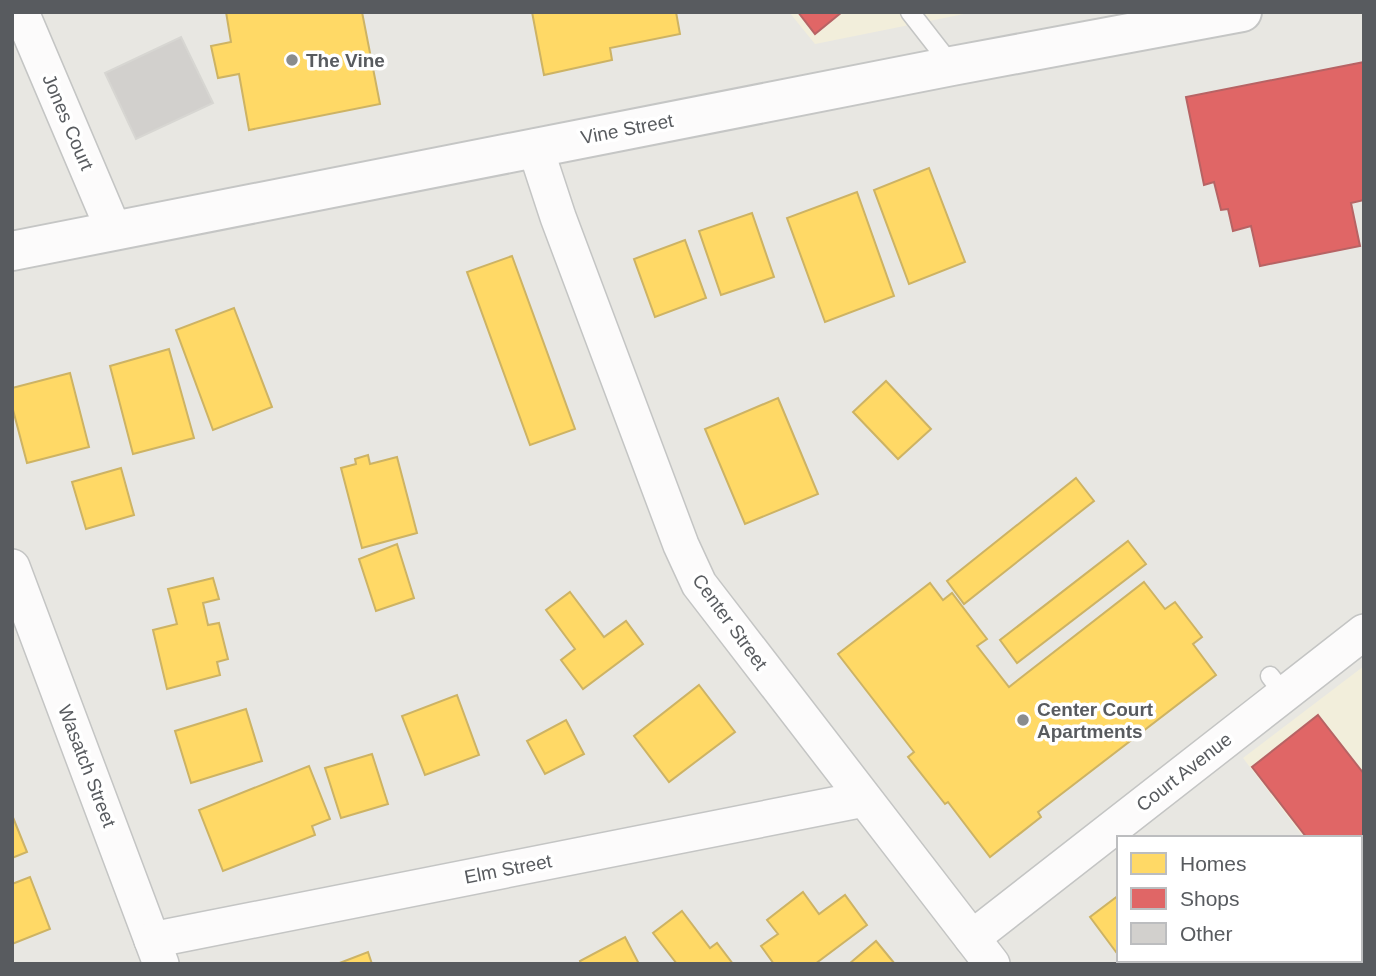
<svg xmlns="http://www.w3.org/2000/svg" width="1376" height="976" viewBox="0 0 1376 976" font-family="Helvetica,sans-serif">
	<style>
		.commercial { fill: #f2eedb }
		.homes { fill: #ffd966; stroke: #cdb364; stroke-width: 2 }
		.shops { fill: #e06666; stroke: #b76364; stroke-width: 2 }
		.building { fill: #d2d0cd; stroke: #d7d6d2; stroke-width: 2 }
		.lines { fill: none; stroke-linecap: round; stroke-linejoin: round }
		.lane-casing { stroke: #c4c5c4; stroke-width: 21 }
		.street-casing { stroke: #c4c5c4; stroke-width: 38 }
		.secondary-casing { stroke: #c5c6c5; stroke-width: 42 }
		.lane { stroke: #fcfbfb; stroke-width: 18 }
		.street { stroke: #fcfbfb; stroke-width: 35 }
		.secondary { stroke: #fcfbfb; stroke-width: 38 }
		.poi-dot { fill: #8a8c8d; stroke: #fff; stroke-width: 2.5 }
		.labels { text-anchor: middle; dominant-baseline: central; stroke-width: 7; stroke-linejoin: round; paint-order: stroke }
		.poi-label { font-size: 19px; font-weight: bold; fill: #585b5f; stroke: #fff; text-anchor: start }
		.street-label { font-size: 19px; fill: #585b5f; stroke: #fff }
	</style>
	<rect width="100%" height="100%" fill="#e8e7e2"/>
	<g class="commercial">
		<polygon points="789,12 974,12 815,44"/>
		<polygon points="1364,666 1364,916 1360,912 1360,838 1304,838 1243,758"/>
	</g>
	<g class="homes">
		<polygon points="226,12 362,12 380,104 249,130 239,74 218,78 211,46 231,42"/>
		<polygon points="532,12 676,12 680,34 610,48 612,60 544,75"/>
		<polygon points="929,168 965,262 909,284 874,190"/>
		<polygon points="857,192 894,296 825,322 787,218"/>
		<polygon points="752,213 774,277 721,295 699,231"/>
		<polygon points="685,240 706,298 655,317 634,259"/>
		<polygon points="512,256 575,429 530,445 467,272"/>
		<polygon points="234,308 272,407 213,430 176,330"/>
		<polygon points="169,349 194,438 133,454 110,366"/>
		<polygon points="70,373 89,447 27,463 12,406 12,388"/>
		<polygon points="886,381 931,429 898,459 853,412"/>
		<polygon points="778,398 818,494 745,524 705,429"/>
		<polygon points="368,455 370,464 397,457 417,533 362,548 341,468 356,464 355,459"/>
		<polygon points="121,468 134,515 86,529 72,482"/>
		<polygon points="1076,478 1094,501 964,604 947,581"/>
		<polygon points="1128,541 1146,564 1017,663 1000,640"/>
		<polygon points="397,544 414,598 376,611 359,559"/>
		<polygon points="213,578 219,599 203,603 208,625 219,623 228,659 217,662 220,675 167,689 153,630 177,624 168,589"/>
		<polygon points="1144,582 1165,609 1175,602 1202,637 1193,644 1216,675 1038,812 1041,817 990,857 948,802 945,804 908,757 914,752 838,654 930,583 943,600 952,593 987,639 977,646 1009,687"/>
		<polygon points="570,592 604,637 626,621 643,644 583,689 561,660 575,649 546,610"/>
		<polygon points="699,685 735,732 669,782 634,736"/>
		<polygon points="457,695 479,755 425,775 402,716"/>
		<polygon points="246,709 262,761 191,783 175,731"/>
		<polygon points="566,720 584,754 545,774 527,741"/>
		<polygon points="372,754 388,804 341,818 325,768"/>
		<polygon points="309,766 330,819 312,826 315,835 223,871 199,810"/>
		<polygon points="12,815 27,852 12,858"/>
		<polygon points="30,877 50,929 12,944 12,884"/>
		<polygon points="803,892 819,914 845,895 867,925 815,964 774,964 761,946 778,934 767,920"/>
		<polygon points="1119,895 1119,950 1116,952 1090,917"/>
		<polygon points="682,911 710,948 717,943 733,964 677,964 653,933"/>
		<polygon points="625,937 639,964 581,964 580,961"/>
		<polygon points="876,941 895,964 849,964"/>
		<polygon points="368,952 372,964 337,964"/>
	</g>
	<g class="shops">
		<polygon points="798,12 842,12 815,34"/>
		<polygon points="1364,62 1364,200 1351,203 1360,246 1260,266 1251,226 1233,231 1228,209 1221,210 1214,182 1204,185 1186,97"/>
		<polygon points="1318,715 1364,774 1364,911 1360,906 1360,838 1307,838 1252,767"/>
	</g>
	<polygon class="building" points="181,37 213,103 136,139 105,73"/>
	<g class="lines">
		<g class="lane-casing">
			<g id="lane">
				<polyline points="910,12 952,66"/>
				<polyline points="1270,676 1284,694"/>
			</g>
		</g>
		<g class="street-casing">
			<g id="street">
				<polyline points="21,12 114,231"/>
				<polyline points="535,147 558,217 681,545 699,584 992,964"/>
				<polyline points="12,567 161,964"/>
				<polyline points="972,938 1364,632"/>
				<polyline points="152,940 864,799"/>
			</g>
		</g>
		<g class="secondary-casing">
			<polyline id="secondary" points="12,251 952,66 1242,12"/>
		</g>
		<use href="#lane" class="lane"/>
		<use href="#street" class="street"/>
		<use href="#secondary" class="secondary"/>
	</g>
	<g class="poi-dot">
		<circle cx="292" cy="60" r="7"/>
		<circle cx="1023" cy="720" r="7"/>
	</g>
	<g class="labels">
		<g class="poi-label">
			<text x="306" y="60">The Vine</text>
			<text x="1037" y="709">Center Court<tspan x="1037" dy="22">Apartments</tspan></text>
		</g>
		<g class="street-label">
			<text transform="translate(68 122) rotate(67)">Jones Court</text>
			<text transform="translate(627 129) rotate(-11)">Vine Street</text>
			<text transform="translate(730 622) rotate(54)">Center Street</text>
			<text transform="translate(87 766) rotate(69)">Wasatch Street</text>
			<text transform="translate(1184 772) rotate(-38)">Court Avenue</text>
			<text transform="translate(508 869) rotate(-11)">Elm Street</text>
		</g>
	</g>
	<rect width="1376" height="976" fill="none" stroke="#585b5f" stroke-width="28"/>
	<rect x="1117" y="836" width="245" height="126" fill="#ffffff" stroke="#bcbdbf" stroke-width="2"/>
	<rect x="1131" y="853" width="35" height="21" fill="#ffd966" stroke="#bcbdbf" stroke-width="2"/>
	<text x="1180" y="871" font-size="21" fill="#585b5f">Homes</text>
	<rect x="1131" y="888" width="35" height="21" fill="#e06666" stroke="#bcbdbf" stroke-width="2"/>
	<text x="1180" y="906" font-size="21" fill="#585b5f">Shops</text>
	<rect x="1131" y="923" width="35" height="21" fill="#d2d0cd" stroke="#bcbdbf" stroke-width="2"/>
	<text x="1180" y="941" font-size="21" fill="#585b5f">Other</text>
</svg>
